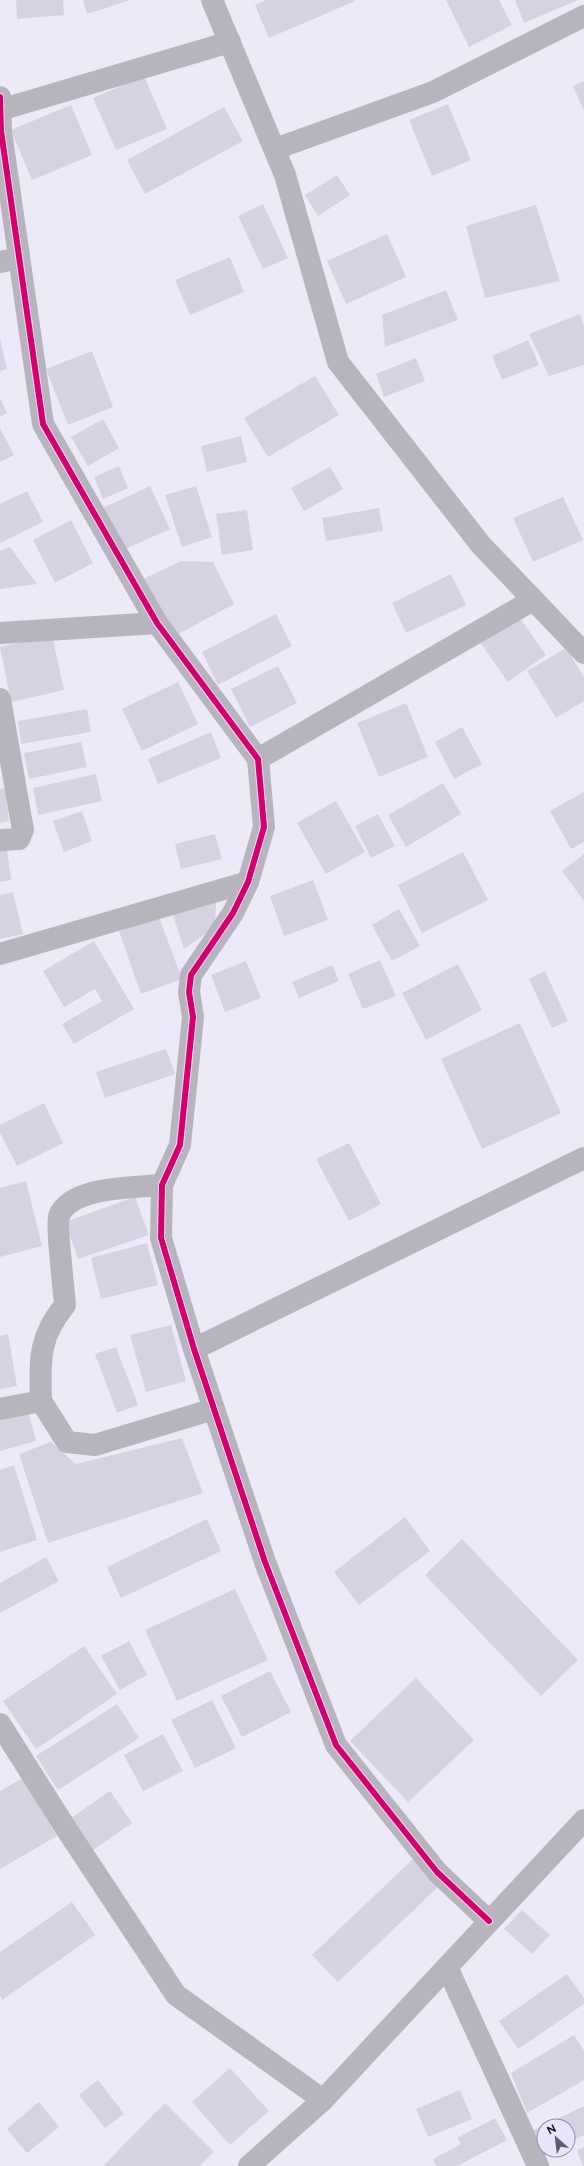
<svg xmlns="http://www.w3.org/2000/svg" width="584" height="2166" viewBox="0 0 584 2166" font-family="Figtree,sans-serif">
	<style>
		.building { fill: #d6d2e2 }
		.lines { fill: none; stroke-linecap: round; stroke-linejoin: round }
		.minor { stroke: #b7b4bd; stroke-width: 22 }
		.tertiary { stroke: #b7b4bd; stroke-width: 22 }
		.cycleway-casing { stroke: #eae4fd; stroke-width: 8 }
		.cycleway { stroke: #d6006c; stroke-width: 6 }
	</style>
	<rect width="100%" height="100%" fill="#edeaf7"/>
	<g class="building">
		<polygon points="16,0 63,0 64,15 17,19"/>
		<polygon points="83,0 130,0 87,14"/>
		<polygon points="266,0 354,0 355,1 269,38 255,5"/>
		<polygon points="446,0 499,0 512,25 469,47"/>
		<polygon points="515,0 578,0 524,23"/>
		<polygon points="144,76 167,129 116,150 93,98"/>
		<polygon points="584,81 584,111 573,86"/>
		<polygon points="448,104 471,160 432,176 409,120"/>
		<polygon points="71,105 92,155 32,180 11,130"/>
		<polygon points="224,107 243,141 145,194 127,160"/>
		<polygon points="337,175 350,195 318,216 305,195"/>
		<polygon points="263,204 288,258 263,269 238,216"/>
		<polygon points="536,205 560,281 485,298 466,226"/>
		<polygon points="387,234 406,277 346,304 327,261"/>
		<polygon points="230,257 244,292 190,315 175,280"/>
		<polygon points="446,290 458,320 385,347 382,315"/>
		<polygon points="580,314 584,327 584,365 549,376 529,334"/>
		<polygon points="0,339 7,369 0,371"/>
		<polygon points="528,340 539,365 502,380 492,356"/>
		<polygon points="92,351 113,407 68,425 46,369"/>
		<polygon points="416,358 425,381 384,397 376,374"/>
		<polygon points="315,376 339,415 268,457 244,418"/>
		<polygon points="0,398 7,413 0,417"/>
		<polygon points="103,419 119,448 88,466 71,437"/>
		<polygon points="0,428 14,455 0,462"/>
		<polygon points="241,436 247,462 207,472 201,446"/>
		<polygon points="119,466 128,488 103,499 94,477"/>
		<polygon points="330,467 343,489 304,511 291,488"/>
		<polygon points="150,486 170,529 123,550 103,508"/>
		<polygon points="196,486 212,537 182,547 165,495"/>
		<polygon points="27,491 43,522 0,543 0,504"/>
		<polygon points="563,497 583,540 533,562 513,518"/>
		<polygon points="379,508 383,531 326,541 322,518"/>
		<polygon points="247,510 253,550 222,555 216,514"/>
		<polygon points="71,520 93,563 55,583 33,540"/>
		<polygon points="10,547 37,584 0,589 0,551"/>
		<polygon points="181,561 213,562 234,604 175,636 141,580"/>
		<polygon points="451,574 466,605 406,633 392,603"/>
		<polygon points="276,614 292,646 218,685 202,652"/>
		<polygon points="517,614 546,655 508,682 479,641"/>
		<polygon points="52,635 64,690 11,702 0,647"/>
		<polygon points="566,648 584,677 584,701 556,718 527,671"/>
		<polygon points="278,666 297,703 250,727 231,689"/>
		<polygon points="178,682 198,724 142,751 122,709"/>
		<polygon points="406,703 428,757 379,777 357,723"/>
		<polygon points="87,709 91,732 21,744 18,721"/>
		<polygon points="462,727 482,764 454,779 435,742"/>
		<polygon points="211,732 221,758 158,784 148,759"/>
		<polygon points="81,742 87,767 29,779 24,753"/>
		<polygon points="96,774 102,801 38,815 33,788"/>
		<polygon points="443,783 461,814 406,847 388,815"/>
		<polygon points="5,788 9,821 0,823 0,789"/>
		<polygon points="584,792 584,842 571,849 550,811"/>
		<polygon points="336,801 365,852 326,874 297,823"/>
		<polygon points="82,811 92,841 64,852 53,821"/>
		<polygon points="378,814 395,846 371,858 355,826"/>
		<polygon points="215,834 222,859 181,869 175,844"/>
		<polygon points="0,850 7,850 11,880 0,882"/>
		<polygon points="463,852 488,900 422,933 398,885"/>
		<polygon points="584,854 584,901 562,871"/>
		<polygon points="313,880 328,920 284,936 270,896"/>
		<polygon points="13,892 23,934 0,939 0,895"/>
		<polygon points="216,902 215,927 184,949 173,915"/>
		<polygon points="399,909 420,946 392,961 372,925"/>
		<polygon points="159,917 182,979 141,994 119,931"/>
		<polygon points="94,941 134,1009 74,1044 62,1024 102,1001 95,989 64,1007 43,971"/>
		<polygon points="380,960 396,996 363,1009 348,974"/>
		<polygon points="246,961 261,998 225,1012 211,975"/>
		<polygon points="458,964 482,1010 426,1040 402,993"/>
		<polygon points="332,965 339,981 299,998 292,982"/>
		<polygon points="545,971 568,1021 552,1028 529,979"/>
		<polygon points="520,1023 561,1113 482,1149 441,1059"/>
		<polygon points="166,1049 175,1074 105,1098 96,1072"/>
		<polygon points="44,1103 63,1143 17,1166 0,1133 0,1125"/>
		<polygon points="349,1143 381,1204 349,1221 316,1159"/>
		<polygon points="26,1181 42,1246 0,1257 0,1188"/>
		<polygon points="135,1197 149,1235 78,1259 65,1222"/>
		<polygon points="147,1243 158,1285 101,1299 91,1258"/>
		<polygon points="171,1325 186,1381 146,1392 130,1335"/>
		<polygon points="8,1334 17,1386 0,1389 0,1336"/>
		<polygon points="116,1347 138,1405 117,1413 95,1354"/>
		<polygon points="28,1411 36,1441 0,1451 0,1418"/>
		<polygon points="182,1438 203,1493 48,1543 19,1454 51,1442 76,1464"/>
		<polygon points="14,1465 37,1540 0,1552 0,1470"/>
		<polygon points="405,1517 430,1551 359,1605 334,1572"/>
		<polygon points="207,1519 221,1551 121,1598 107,1567"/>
		<polygon points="462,1539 578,1660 541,1696 425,1575"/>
		<polygon points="46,1557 59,1581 0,1613 0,1583"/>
		<polygon points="235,1589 268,1660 177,1701 145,1630"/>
		<polygon points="129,1641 147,1675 120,1690 101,1656"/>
		<polygon points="84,1646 117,1694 36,1749 3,1701"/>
		<polygon points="270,1671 291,1712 242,1737 221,1696"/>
		<polygon points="416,1678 474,1740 408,1802 350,1741"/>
		<polygon points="212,1700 236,1748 195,1768 171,1720"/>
		<polygon points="117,1704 139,1738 58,1790 36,1756"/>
		<polygon points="163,1734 183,1771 143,1791 124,1755"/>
		<polygon points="23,1778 57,1836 0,1869 0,1791"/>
		<polygon points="110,1791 132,1823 93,1850 71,1818"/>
		<polygon points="413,1859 439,1886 338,1982 312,1955"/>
		<polygon points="72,1902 95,1935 2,2000 0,1996 0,1952"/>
		<polygon points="522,1910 550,1935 532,1954 504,1929"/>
		<polygon points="567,1974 584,1998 584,2004 518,2049 499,2021"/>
		<polygon points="574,2035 584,2051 584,2080 527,2113 511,2073"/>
		<polygon points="230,2068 269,2111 230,2145 192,2102"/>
		<polygon points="98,2080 124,2114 105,2128 79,2095"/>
		<polygon points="460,2090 472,2119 428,2137 416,2109"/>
		<polygon points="39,2102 59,2127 27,2153 7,2129"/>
		<polygon points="165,2103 214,2152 199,2166 103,2166"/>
		<polygon points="584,2106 584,2135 568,2143 568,2126 544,2126 544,2150 553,2150 542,2155 534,2130"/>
		<polygon points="495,2118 507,2140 457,2166 437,2166 433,2159 461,2144 457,2138"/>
		<polygon points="584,2147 584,2166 583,2166 577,2150"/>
	</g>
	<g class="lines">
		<g class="minor">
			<polyline points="212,0 285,175 338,362 481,545 584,653"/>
			<polyline points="0,97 1,131 43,424 157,623 258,759 264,827 248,882 233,913 191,975 189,992 193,1017 180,1145 162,1185 161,1238 194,1349 265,1562 336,1745 437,1872 489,1921"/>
			<polyline points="0,110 230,42"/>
			<polyline points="275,149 433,92 584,16"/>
			<polyline points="0,262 19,258"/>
			<polyline points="0,633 157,623"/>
			<polyline points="0,699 23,830 19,839 0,840"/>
			<polyline points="258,759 533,600"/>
			<polyline points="0,954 248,882"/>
			<polyline points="194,1349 584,1158"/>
			<polyline points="41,1401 67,1442 95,1445 214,1409"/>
			<path d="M0 1409 41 1401C40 1360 38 1338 65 1305 64 1292 56 1223 59 1216 71 1186 133 1188 162 1185"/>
			<polyline points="0,1724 67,1830 176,1995 323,2100"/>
			<polyline points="447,1967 538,2166"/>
		</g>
		<polyline class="tertiary" points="249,2166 323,2100 584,1820"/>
		<g class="cycleway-casing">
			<polyline id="cycleway" points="0,97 1,131 43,424 157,623 258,759 264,827 248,882 233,913 191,975 189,992 193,1017 180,1145 162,1185 161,1238 194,1349 265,1562 336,1745 437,1872 489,1921"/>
		</g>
		<use href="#cycleway" class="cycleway"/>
	</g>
	<g transform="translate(556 2138) rotate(332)"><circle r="19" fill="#eae4fd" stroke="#948fa3"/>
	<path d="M0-3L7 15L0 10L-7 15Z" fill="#5f5c68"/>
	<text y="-6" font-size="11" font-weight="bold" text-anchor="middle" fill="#13101b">N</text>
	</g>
</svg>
